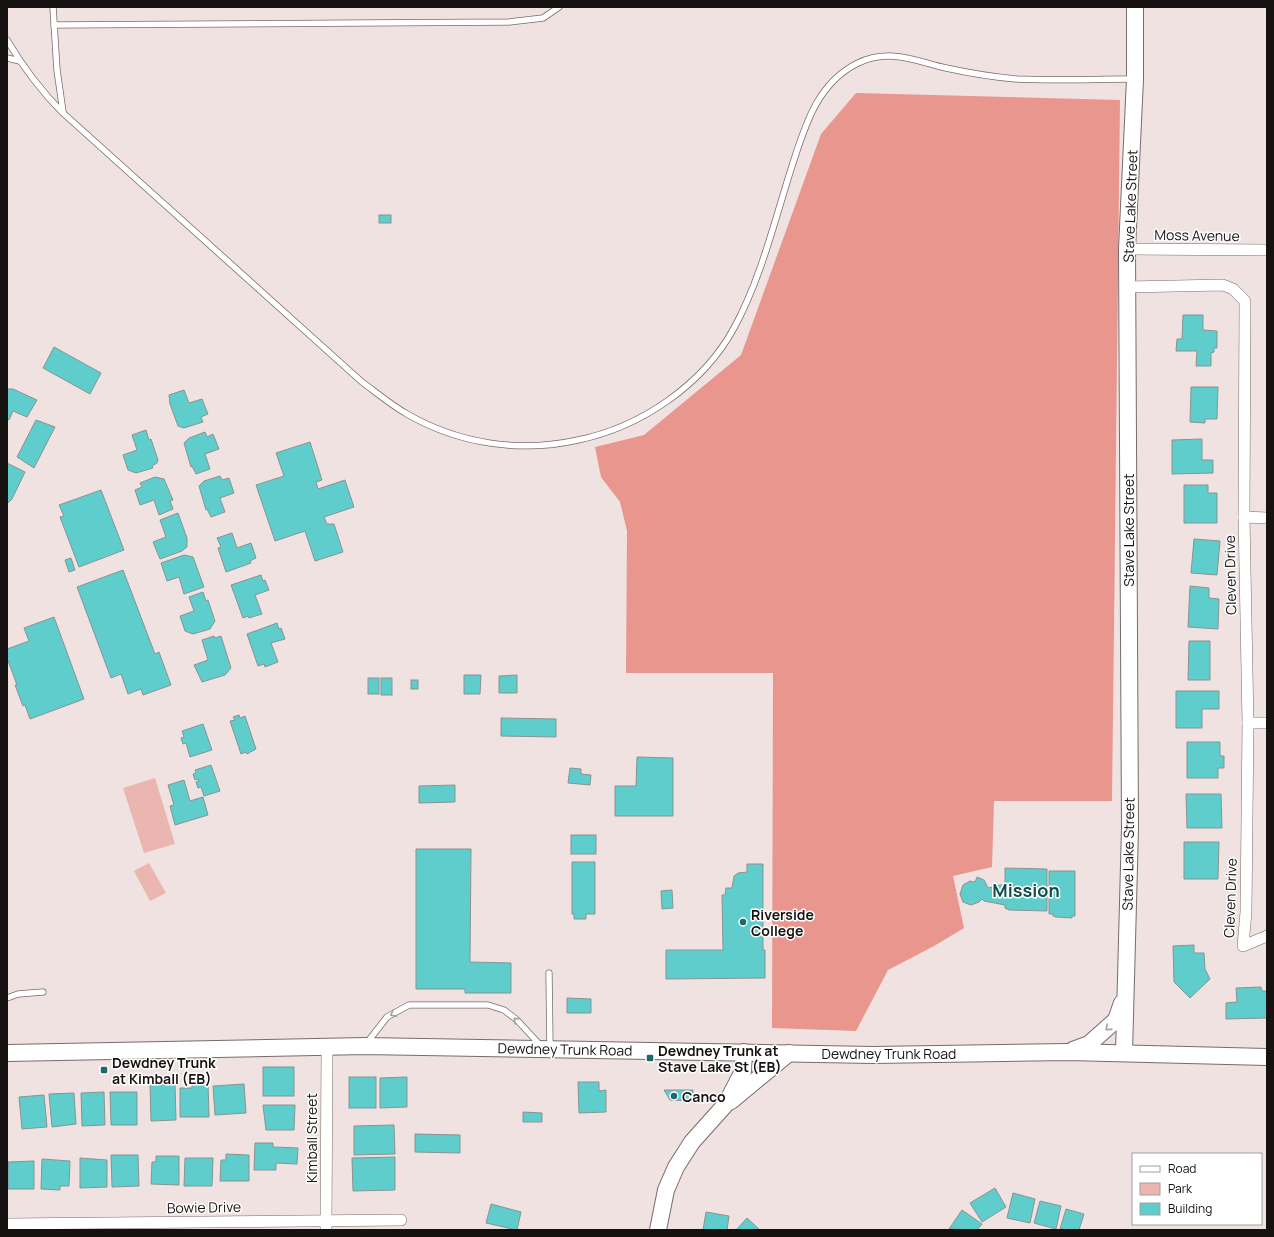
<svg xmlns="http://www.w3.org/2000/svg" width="1274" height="1237" viewBox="0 0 1274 1237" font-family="Manrope,sans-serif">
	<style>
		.green { fill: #ebb6b0 }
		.forest { fill: #e8968e }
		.building { fill: #5fcdcb; stroke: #889493 }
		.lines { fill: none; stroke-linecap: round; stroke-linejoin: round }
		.lane-casing { stroke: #776c6b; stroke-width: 7 }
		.street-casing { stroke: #776c6b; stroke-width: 12 }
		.secondary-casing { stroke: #776c6b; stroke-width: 18 }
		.lane { stroke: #fff; stroke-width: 5.5 }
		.street { stroke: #fff; stroke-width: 11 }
		.secondary { stroke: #fff; stroke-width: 16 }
		.oneway { stroke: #a2a0a0 }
		.poi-dot { fill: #1d6a69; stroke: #fff; stroke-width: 1.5 }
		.labels { text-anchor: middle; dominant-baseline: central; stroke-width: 3; stroke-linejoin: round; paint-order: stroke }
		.street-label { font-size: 14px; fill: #161211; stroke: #fff }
		.poi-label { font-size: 14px; font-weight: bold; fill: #161211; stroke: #fff; text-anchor: start }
		.district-label { font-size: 18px; font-weight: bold; fill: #104e4e; stroke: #fff }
	</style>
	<rect width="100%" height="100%" fill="#efe2e1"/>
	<g class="green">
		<polygon points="155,778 175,844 144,853 123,788"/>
		<polygon points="149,863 166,893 150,901 134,871"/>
	</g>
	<polygon class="forest" points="856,93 1120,100 1112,801 994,801 992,867 953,876 964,928 934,946 888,970 856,1031 772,1028 773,673 626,673 627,531 620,502 601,477 595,447 644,435 741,355 821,134"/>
	<g class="building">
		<rect x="379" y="215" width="12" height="8"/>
		<polygon points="1183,315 1203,315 1203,330 1217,331 1217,348 1214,348 1214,352 1211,353 1211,366 1196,366 1197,351 1176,351 1177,339 1182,339"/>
		<polygon points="54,347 101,373 90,394 43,368"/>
		<polygon points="1191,387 1218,387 1217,419 1205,419 1205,423 1190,422"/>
		<polygon points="7,389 13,389 37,400 27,417 13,411 9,420 7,419"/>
		<polygon points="184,390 189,403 202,399 208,414 201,417 203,422 184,428 178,426 170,404 169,395"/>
		<polygon points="36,420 55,427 34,468 17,457"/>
		<polygon points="146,430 149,440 151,439 158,460 157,463 152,466 153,468 136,473 128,470 123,455 137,450 132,435"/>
		<polygon points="205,432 207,437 213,434 219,449 205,454 210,469 196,474 192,466 191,467 184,443 189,438"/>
		<polygon points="1202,439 1202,460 1213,460 1213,473 1172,474 1172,440"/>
		<polygon points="310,442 322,480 316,482 318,489 345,480 354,507 324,517 327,524 334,524 343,552 315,561 305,531 275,541 256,485 284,476 276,453"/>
		<polygon points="7,463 25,472 12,499 7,504"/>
		<polygon points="220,476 222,480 229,478 234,493 220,498 225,512 211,517 207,509 206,510 199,486 204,481"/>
		<polygon points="155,477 164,479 173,500 170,501 173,509 159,515 154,500 140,505 135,490 142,487 140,483"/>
		<polygon points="1184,485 1208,485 1208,493 1217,493 1217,523 1184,523"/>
		<polygon points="101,490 124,550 79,567 60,517 64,516 59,505"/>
		<polygon points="178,513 187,538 187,547 182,551 160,559 153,542 166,537 160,520"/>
		<polygon points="232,533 237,548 251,543 256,558 250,561 251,563 226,572 218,548 221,547 217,538"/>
		<polygon points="1194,539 1220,541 1217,575 1191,573"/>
		<polygon points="184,555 193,557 204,587 184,594 179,577 167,581 161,563"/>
		<polygon points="71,558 75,570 69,572 65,560"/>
		<polygon points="123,570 155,654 159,652 171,685 143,695 141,689 128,694 121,674 111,678 77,587"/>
		<polygon points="261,575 263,581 265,580 269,590 255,595 262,614 249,618 248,616 243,618 231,585"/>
		<polygon points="1190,586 1209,588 1209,598 1219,599 1218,629 1188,627"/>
		<polygon points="203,592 206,601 208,600 215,621 210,629 193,634 185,631 180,616 194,611 189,597"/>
		<polygon points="54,617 84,699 30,719 25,705 23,706 15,685 17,685 7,658 7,649 29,641 24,628"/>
		<polygon points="277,623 279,629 281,628 285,639 271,643 278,662 265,667 264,664 258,666 247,634"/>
		<polygon points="214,636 215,638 221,636 231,668 225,675 202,682 194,665 208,660 202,640"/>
		<polygon points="1189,641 1210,641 1210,680 1188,680"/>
		<polygon points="464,675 481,675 480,694 464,694"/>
		<polygon points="517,675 517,693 499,693 499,676"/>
		<rect x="368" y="678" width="11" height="16"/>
		<rect x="381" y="678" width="11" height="17"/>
		<rect x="411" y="680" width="7" height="9"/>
		<polygon points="1176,691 1219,691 1219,709 1202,709 1202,728 1176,728"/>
		<polygon points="239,715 240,718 245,716 256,749 247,754 246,752 241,754 230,721 235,720 233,717"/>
		<polygon points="501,718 556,719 556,737 501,736"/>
		<polygon points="203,724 212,750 190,757 186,743 183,744 181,738 184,737 182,731"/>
		<polygon points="1187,742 1220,742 1220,756 1224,756 1224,768 1218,768 1218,778 1187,778"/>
		<polygon points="637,757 673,758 673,816 615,816 615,786 636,786"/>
		<polygon points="211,765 220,791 204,796 201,787 198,788 196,782 199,781 198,779 195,780 193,774 196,773 195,770"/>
		<polygon points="570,768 581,769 581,774 591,775 590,785 568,783"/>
		<polygon points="184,780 190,801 203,797 208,815 175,825 170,806 174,805 168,785"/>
		<polygon points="455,785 455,802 419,803 419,786"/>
		<polygon points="1186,794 1221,794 1222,828 1187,828"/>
		<rect x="571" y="835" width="25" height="19"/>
		<polygon points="1184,842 1219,842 1218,879 1184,879"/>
		<polygon points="416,849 471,849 470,962 511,963 511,993 465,993 465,989 416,989"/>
		<polygon points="572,862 595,862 595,914 586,914 586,919 574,919 574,914 572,914"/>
		<polygon points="747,864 763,864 763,950 765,950 765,978 666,979 666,950 723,950 722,895 725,895 726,888 732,888 734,876 738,873 747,872"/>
		<polygon points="1005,868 1047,869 1047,911 1009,910 1005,908 1005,905 984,901 982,899 979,902 971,905 963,902 960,894 963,885 970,881 975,882 977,877 984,880 988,888 1005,884"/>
		<polygon points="1049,871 1075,871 1075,916 1072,916 1072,918 1056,917 1053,916 1053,914 1049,914"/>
		<polygon points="672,890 673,908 662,909 661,891"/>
		<polygon points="1194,945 1194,953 1204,953 1205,969 1210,979 1190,998 1174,982 1173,946"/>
		<polygon points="1261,987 1262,991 1267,991 1267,1018 1226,1019 1226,1003 1237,1002 1236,988"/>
		<polygon points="567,998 591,999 591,1013 567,1013"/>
		<rect x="263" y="1067" width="31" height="29"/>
		<rect x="349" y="1077" width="27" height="31"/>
		<polygon points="407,1077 407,1107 380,1108 380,1078"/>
		<polygon points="192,1082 208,1082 209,1117 180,1117 180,1088 192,1088"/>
		<polygon points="578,1082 599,1082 599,1091 606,1090 606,1112 579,1113"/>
		<polygon points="175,1083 176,1120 151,1121 150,1084"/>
		<polygon points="244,1084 246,1113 215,1115 213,1086"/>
		<polygon points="664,1090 693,1090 693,1101 670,1100"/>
		<polygon points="104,1092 105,1125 82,1126 81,1093"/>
		<polygon points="110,1092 137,1092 137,1125 111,1125"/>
		<polygon points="74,1093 76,1124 52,1127 49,1094"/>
		<polygon points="44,1095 47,1127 22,1129 19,1097"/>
		<polygon points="263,1105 295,1105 294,1130 266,1130"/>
		<polygon points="523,1112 542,1113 542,1122 523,1122"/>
		<polygon points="394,1125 395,1154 354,1155 354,1126"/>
		<polygon points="415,1134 460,1135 460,1153 415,1152"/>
		<polygon points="255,1143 273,1143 273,1147 298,1148 297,1164 276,1163 276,1170 254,1170"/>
		<polygon points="226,1154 249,1155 249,1181 220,1181 221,1160 226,1160"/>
		<polygon points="111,1155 138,1155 139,1186 112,1187"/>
		<polygon points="156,1156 179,1156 179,1185 151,1184 152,1162 156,1162"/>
		<polygon points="395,1157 395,1190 353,1191 352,1158"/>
		<polygon points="80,1158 107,1160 107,1187 80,1188"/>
		<polygon points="185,1158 213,1158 212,1186 184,1186"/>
		<polygon points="42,1159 70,1161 69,1186 60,1186 60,1190 41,1189"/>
		<polygon points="34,1161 34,1189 8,1189 8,1162"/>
		<polygon points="995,1188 1006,1207 982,1222 970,1203"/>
		<polygon points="1013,1193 1035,1199 1030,1223 1007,1218"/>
		<polygon points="1040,1201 1061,1206 1056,1229 1034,1223"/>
		<polygon points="491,1204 521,1212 517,1230 486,1223"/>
		<polygon points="1066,1209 1084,1214 1079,1230 1060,1229"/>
		<polygon points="962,1210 982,1224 977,1230 949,1229"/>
		<polygon points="706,1212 729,1216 727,1230 703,1230"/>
		<polygon points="747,1218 760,1230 736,1230"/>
	</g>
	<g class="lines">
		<g class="lane-casing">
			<g id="lane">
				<polyline points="53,7 57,70 63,112"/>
				<polyline points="54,25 509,22 543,18 559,7"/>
				<path d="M7 40C23 67 41 91 63 113L362 382C377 393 391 405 407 414 459 444 520 453 578 440 641 427 703 385 734 328 761 279 775 219 792 166 805 126 817 83 858 63 889 48 916 61 946 68 969 73 993 77 1016 79 1055 81 1094 79 1133 79"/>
				<polyline points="7,58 20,61"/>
				<polyline points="549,973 550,1048"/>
				<polyline points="7,998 18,994 43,992"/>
				<polyline points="366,1044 387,1017 409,1005 488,1005 504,1010 517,1020 541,1046"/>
			</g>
		</g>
		<g class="street-casing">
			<g id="street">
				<polyline points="1127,249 1267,250"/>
				<polyline points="1128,287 1223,285 1233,289 1245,301 1244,517 1248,723 1246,912 1243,946 1267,936"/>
				<polyline points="1244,517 1267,518"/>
				<polyline points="1248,723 1267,723"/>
				<polyline points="7,1224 401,1220"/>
				<polyline points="326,1230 327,1046"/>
			</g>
		</g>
		<g class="secondary-casing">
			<g id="secondary">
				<polyline points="1073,1050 1089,1044 1116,1020 1122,1003"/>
				<polyline points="7,1053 365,1046 873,1055 1068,1052 1267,1057"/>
				<polyline points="1124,1053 1130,828 1127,249 1135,79 1135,7"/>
				<polyline points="731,1101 789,1053"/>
				<polyline points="658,1230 666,1190 676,1167 692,1142 726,1104 743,1071 744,1052"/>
			</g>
		</g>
		<use href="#lane" class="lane"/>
		<use href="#street" class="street"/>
		<use href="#secondary" class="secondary"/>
	</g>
	<defs><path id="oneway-chevron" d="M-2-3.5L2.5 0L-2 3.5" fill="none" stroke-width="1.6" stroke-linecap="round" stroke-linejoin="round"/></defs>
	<g class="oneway">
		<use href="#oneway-chevron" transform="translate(393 1014) rotate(151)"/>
		<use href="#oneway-chevron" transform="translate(516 1020) rotate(-138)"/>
		<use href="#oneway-chevron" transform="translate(1108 1028) rotate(139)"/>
	</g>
	<g class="poi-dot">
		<circle cx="743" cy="922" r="4"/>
		<rect x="646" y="1054" width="8" height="8" rx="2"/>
		<rect x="100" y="1066" width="8" height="8" rx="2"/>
		<circle cx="674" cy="1096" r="4"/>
	</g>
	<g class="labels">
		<g class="street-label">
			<text transform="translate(1130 206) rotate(-88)">Stave Lake Street</text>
			<text transform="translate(1197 235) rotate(1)">Moss Avenue</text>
			<text transform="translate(1128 530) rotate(-90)">Stave Lake Street</text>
			<text transform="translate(1230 575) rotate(-91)">Cleven Drive</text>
			<text transform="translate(1128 854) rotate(-89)">Stave Lake Street</text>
			<text transform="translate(1230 898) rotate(-88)">Cleven Drive</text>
			<text transform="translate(565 1049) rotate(1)">Dewdney Trunk Road</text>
			<text x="889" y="1053">Dewdney Trunk Road</text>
			<text transform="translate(311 1138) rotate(-90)">Kimball Street</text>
			<text transform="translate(204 1207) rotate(-1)">Bowie Drive</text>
		</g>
		<g class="poi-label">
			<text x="751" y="914">Riverside<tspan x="751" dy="16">College</tspan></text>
			<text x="658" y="1050">Dewdney Trunk at<tspan x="658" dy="16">Stave Lake St (EB)</tspan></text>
			<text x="112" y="1062">Dewdney Trunk<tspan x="112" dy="16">at Kimball (EB)</tspan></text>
			<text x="682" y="1096">Canco</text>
		</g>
		<g class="district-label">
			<text x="1026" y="890">Mission</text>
		</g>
	</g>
	<rect width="1274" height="1237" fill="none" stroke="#161211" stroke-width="16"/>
	<rect x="1132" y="1153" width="130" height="72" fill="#ffffff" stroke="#a2a0a0"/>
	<rect x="1140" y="1166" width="20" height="6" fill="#ffffff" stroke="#a2a0a0"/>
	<text x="1168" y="1173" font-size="12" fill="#161211">Road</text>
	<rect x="1140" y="1183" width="20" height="12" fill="#ebb6b0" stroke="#a2a0a0"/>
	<text x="1168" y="1193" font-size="12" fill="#161211">Park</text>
	<rect x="1140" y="1203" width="20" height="12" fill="#5fcdcb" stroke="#a2a0a0"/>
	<text x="1168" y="1213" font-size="12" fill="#161211">Building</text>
</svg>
